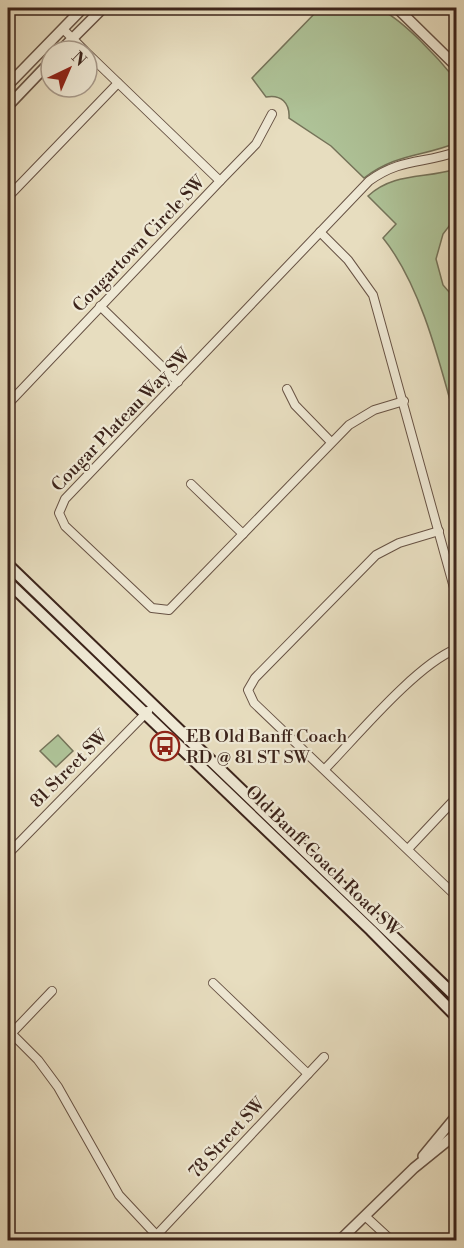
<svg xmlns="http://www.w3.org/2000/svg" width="464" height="1248" viewBox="0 0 464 1248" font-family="'Libre Bodoni',serif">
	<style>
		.green { fill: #aec297; stroke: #757359; stroke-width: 1.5 }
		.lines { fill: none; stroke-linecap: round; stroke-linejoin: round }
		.minor-casing { stroke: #675244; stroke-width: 10 }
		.tertiary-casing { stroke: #675244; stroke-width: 12 }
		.secondary-casing { stroke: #3c241b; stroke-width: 14 }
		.minor { stroke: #efe9d5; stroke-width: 8 }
		.tertiary { stroke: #efe9d5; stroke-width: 9 }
		.secondary { stroke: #efe9d5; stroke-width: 10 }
		.labels { text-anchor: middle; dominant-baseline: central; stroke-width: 4.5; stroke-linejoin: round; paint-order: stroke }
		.street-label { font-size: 18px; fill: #3c241b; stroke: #efe9d5 }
		.poi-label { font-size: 18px; fill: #3c241b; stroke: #efe9d5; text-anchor: start }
	</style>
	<rect width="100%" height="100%" fill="#e7ddbf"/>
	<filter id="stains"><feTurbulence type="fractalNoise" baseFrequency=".00333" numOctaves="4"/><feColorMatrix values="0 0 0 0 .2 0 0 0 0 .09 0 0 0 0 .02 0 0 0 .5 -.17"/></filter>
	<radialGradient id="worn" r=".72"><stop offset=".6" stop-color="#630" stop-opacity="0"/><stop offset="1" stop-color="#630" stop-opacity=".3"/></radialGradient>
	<g class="green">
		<path d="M320 8C337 7 362 3 377 8 401 17 439 59 456 80V143C422 157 397 153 364 178L331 146 289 118C290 103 281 94 266 97L252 78Z"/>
		<path d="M456 169V217L443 234 436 259 443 285 456 300V422C440 364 421 285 383 238L396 224 368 196C394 172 425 179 456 169Z"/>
		<polygon points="58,735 73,751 56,767 40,751"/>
	</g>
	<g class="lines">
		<g class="minor-casing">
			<g id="minor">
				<polyline points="63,29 85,51"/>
				<polyline points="220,181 256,144 272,114"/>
				<polyline points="8,197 118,83"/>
				<polyline points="320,232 348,260 373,295 456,595"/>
				<polyline points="100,306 178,382"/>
				<polyline points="287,389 295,405 331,442"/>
				<path d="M404 401 374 410 349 425 169 610 152 608 65 526 59 513 65 499 369 181C401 158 422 164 456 152"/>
				<polyline points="8,404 220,181 87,53"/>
				<polyline points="191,484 243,534"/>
				<polyline points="439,531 399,543 376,555 255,678 248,690 254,703 456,896"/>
				<path d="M325 769C357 736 416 665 456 649"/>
				<polyline points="408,849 456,798"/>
				<polyline points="8,854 148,711"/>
				<polyline points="213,983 308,1074"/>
				<polyline points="8,1030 38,1060 58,1087 119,1195 161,1240"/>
				<polyline points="9,1036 52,991"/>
				<polyline points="365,1216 391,1240"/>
				<polyline points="152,1240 324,1057"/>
			</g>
		</g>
		<g class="tertiary-casing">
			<g id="tertiary">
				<polyline points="397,8 456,66"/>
				<polyline points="60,51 103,8"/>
				<polyline points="8,85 83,8"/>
				<polyline points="8,106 51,61"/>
				<polyline points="423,1156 456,1116"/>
				<polyline points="340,1240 414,1168 456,1134"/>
			</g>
		</g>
		<g class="secondary-casing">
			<g id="secondary">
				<polyline points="8,565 456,997"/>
				<polyline points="8,582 371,930 456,1016"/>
			</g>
		</g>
		<use href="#minor" class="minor"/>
		<use href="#tertiary" class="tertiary"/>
		<use href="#secondary" class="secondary"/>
	</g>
	<defs>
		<g id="bus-ring" transform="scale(1.5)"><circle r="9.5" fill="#efe9d5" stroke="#8f2418" stroke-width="1.5"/><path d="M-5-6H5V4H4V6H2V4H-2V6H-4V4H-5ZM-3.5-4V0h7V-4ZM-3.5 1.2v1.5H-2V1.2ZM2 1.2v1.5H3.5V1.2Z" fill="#8f2418"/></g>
	</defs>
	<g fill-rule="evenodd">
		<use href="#bus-ring" x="165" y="746"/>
	</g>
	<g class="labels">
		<g class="street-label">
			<text transform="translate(139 244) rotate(-46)">Cougartown Circle SW</text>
			<text transform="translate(121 420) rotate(-46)">Cougar Plateau Way SW</text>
			<text transform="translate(69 769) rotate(-45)">81 Street SW</text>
			<text transform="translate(323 861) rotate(44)">Old Banff Coach Road SW</text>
			<text transform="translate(227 1138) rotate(-47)">78 Street SW</text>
		</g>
		<g class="poi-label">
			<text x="186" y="736">EB Old Banff Coach<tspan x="186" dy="21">RD @ 81 ST SW</tspan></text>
		</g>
	</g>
	<rect width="464" height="1248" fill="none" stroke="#e7ddbf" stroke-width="30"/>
	<rect x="9" y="9" width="446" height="1230" fill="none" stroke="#3c241b" stroke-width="3"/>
	<rect x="15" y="15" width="434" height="1218" fill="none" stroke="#3c241b" stroke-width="1.5"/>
	<g transform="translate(69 69) rotate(44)"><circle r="28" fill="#efe9d5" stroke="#a79a8b" stroke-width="1.5"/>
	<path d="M0-4.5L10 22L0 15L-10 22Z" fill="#8f2418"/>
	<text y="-9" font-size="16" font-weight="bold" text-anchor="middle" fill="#3c241b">N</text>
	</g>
	<rect width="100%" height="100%" filter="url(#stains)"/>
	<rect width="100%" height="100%" fill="url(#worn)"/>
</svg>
